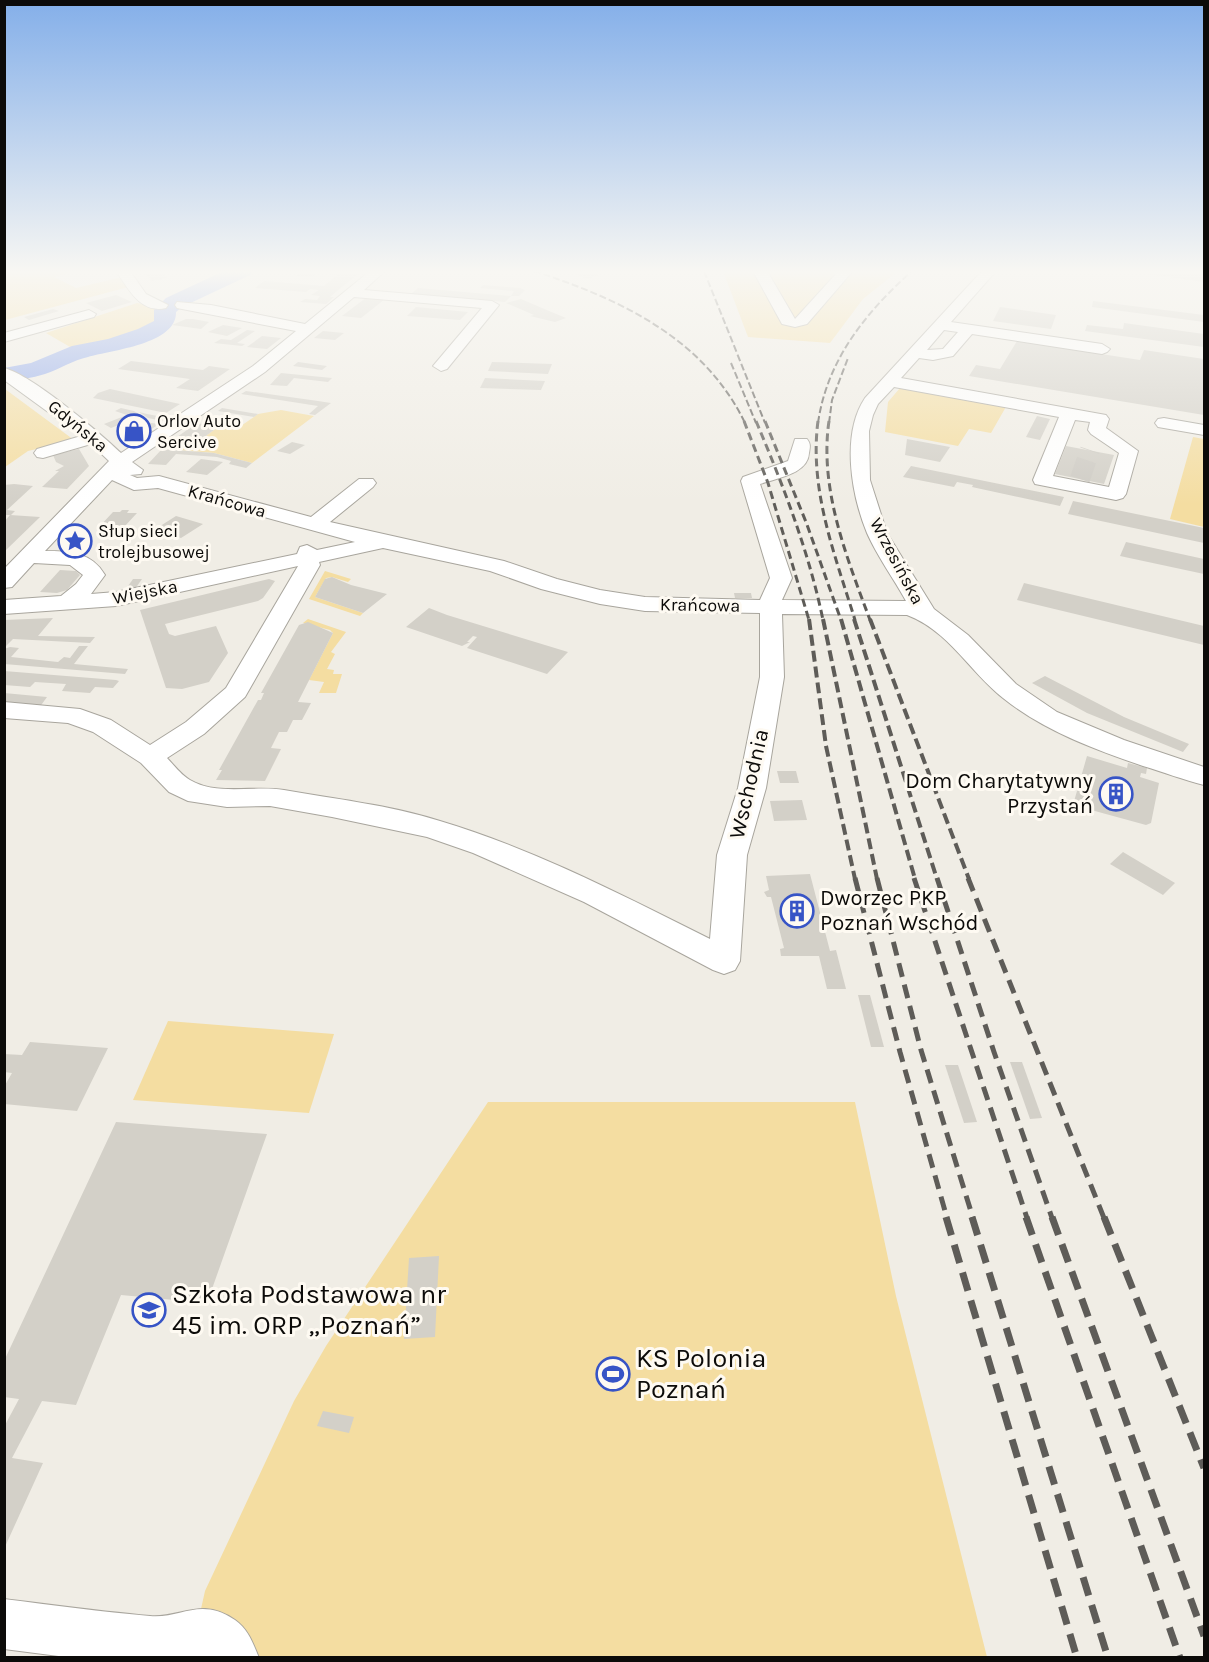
<svg xmlns="http://www.w3.org/2000/svg" width="1209" height="1662" viewBox="0 0 1209 1662" font-family="Karla,sans-serif">
	<style>
		.green { fill: #f4dda1 }
		.lines { fill: none; stroke-linecap: round; stroke-linejoin: round }
		.river { fill: #8fa8eb; fill-rule: evenodd }
		.building { fill: #d3d0c8 }
		.minor-tunnel { stroke: #cecbc4; stroke-width: 20; stroke-dasharray: 20 10; stroke-linecap: butt }
		.minor-casing { stroke: #a8a59d; stroke-width: 2 }
		.minor { fill: #fff; fill-rule: evenodd }
		.rail-far4 { stroke: #5e5c58; stroke-width: 2; stroke-dasharray: 7 3; stroke-linecap: butt }
		.rail-far3 { stroke: #5e5c58; stroke-width: 3; stroke-dasharray: 8 4.5; stroke-linecap: butt }
		.rail-far2 { stroke: #5e5c58; stroke-width: 4; stroke-dasharray: 11 5; stroke-linecap: butt }
		.rail-far1 { stroke: #5e5c58; stroke-width: 5; stroke-dasharray: 14 8; stroke-linecap: butt }
		.rail { stroke: #5e5c58; stroke-width: 7; stroke-dasharray: 19 10; stroke-linecap: butt }
		.labels { text-anchor: middle; dominant-baseline: central; stroke-width: 6; stroke-linejoin: round; paint-order: stroke }
		.far-poi-label { font-size: 18px; fill: #0c0b09; stroke: #fefaf2; text-anchor: start }
		.far-street-label { font-size: 18px; fill: #0c0b09; stroke: #fefaf2 }
		.poi-label { font-size: 22px; fill: #0c0b09; stroke: #fefaf2; text-anchor: end }
		.street-label { font-size: 22px; fill: #0c0b09; stroke: #fefaf2 }
		.near-poi-label { font-size: 27px; fill: #0c0b09; stroke: #fefaf2; text-anchor: start }
	</style>
	<rect width="100%" height="100%" fill="#f0ede5"/>
	<g class="green">
		<path d="M5 271C13 274 64 271 77 271L54 277 76 288 122 277 132 286 5 320Z"/>
		<polygon points="723,271 898,271 863,299 830,343 748,337"/>
		<polygon points="137,303 163,308 160,315 161,320 124,339 77,351 46,333"/>
		<polygon points="900,388 905,388 1007,405 991,433 969,429 958,446 885,432 888,402"/>
		<polygon points="5,389 74,440 28,451 5,467"/>
		<path d="M281 410 314 416 252 463 214 453 156 448C172 437 180 438 199 441L218 427 235 430 258 414Z"/>
		<polygon points="1193,437 1204,439 1204,527 1170,519"/>
		<polygon points="325,571 351,579 348,582 332,577 326,578 315,597 363,613 360,616 309,599"/>
		<polygon points="308,619 346,632 331,652 335,654 327,669 334,670 333,674 342,674 336,693 319,693 324,682 309,680 333,633 330,630 303,623"/>
		<polygon points="168,1021 334,1034 309,1113 133,1100"/>
		<polygon points="488,1102 855,1102 896,1296 987,1657 190,1658 205,1591 294,1401 326,1346"/>
	</g>
	<g class="lines">
		<path class="river" d="M224 271H253L250 275 182 307 176 312C177 344 112 350 88 357 73 360 60 369 45 374 32 378 18 380 4 382V368L31 363 72 346 108 339 138 329 154 321V310L166 298Z"/>
	</g>
	<g class="building">
		<polygon points="161,271 167,278 152,281 145,274"/>
		<polygon points="302,271 361,271 330,297 334,297 326,304 300,302 305,299 317,300 320,296 311,295 319,290 310,289 306,292 255,288 264,281 324,286 337,275 317,273 313,277 295,276"/>
		<polygon points="588,271 599,275 588,279 575,274"/>
		<polygon points="1126,271 1181,271 1204,274 1204,282"/>
		<polygon points="483,285 520,288 525,290 519,296 511,296 514,291 480,288"/>
		<polygon points="418,288 511,296 505,302 417,294 409,296"/>
		<polygon points="116,295 132,302 102,311 86,303"/>
		<polygon points="367,297 385,299 361,318 342,316"/>
		<polygon points="521,299 549,311 566,318 555,322 530,316 534,315 506,303"/>
		<polygon points="1093,301 1204,315 1204,322 1092,307"/>
		<polygon points="416,307 468,312 460,320 407,316"/>
		<polygon points="1000,307 1056,315 1051,329 993,321"/>
		<polygon points="53,309 59,311 29,320 24,317"/>
		<polygon points="186,319 193,319 209,322 201,329 172,325"/>
		<polygon points="1124,323 1204,334 1204,347 1085,331 1087,325 1123,329"/>
		<polygon points="223,325 242,328 227,336 208,332"/>
		<polygon points="247,330 255,331 237,343 245,344 242,346 214,343 221,339 231,340"/>
		<polygon points="323,331 344,333 335,340 314,338"/>
		<polygon points="262,336 281,338 267,349 247,347"/>
		<polygon points="1017,341 1140,360 1144,350 1204,359 1204,415 969,376 976,365 1000,369"/>
		<polygon points="131,361 203,370 209,366 230,369 198,391 176,388 190,379 118,369"/>
		<polygon points="298,362 327,366 322,370 293,366"/>
		<polygon points="492,362 552,364 548,374 488,371"/>
		<polygon points="281,373 332,378 328,382 294,378 287,386 270,385"/>
		<polygon points="485,378 545,381 541,390 480,388"/>
		<polygon points="110,389 180,404 166,413 93,398 98,393"/>
		<polygon points="246,391 318,401 331,403 315,415 309,414 318,406 241,394"/>
		<polygon points="121,408 134,411 142,416 111,428 104,424 127,415 115,411"/>
		<polygon points="222,408 258,414 254,417 218,411"/>
		<polygon points="139,412 147,414 168,418 163,421 148,418"/>
		<polygon points="1037,416 1050,419 1040,440 1026,437"/>
		<polygon points="137,421 159,424 134,441 128,441 117,433 120,429 123,430"/>
		<polygon points="197,423 218,427 199,441 177,437"/>
		<polygon points="907,439 950,447 940,462 905,455"/>
		<polygon points="292,442 305,445 290,454 277,451"/>
		<polygon points="1066,446 1114,455 1104,484 1055,474"/>
		<polygon points="79,449 89,466 67,489 42,487 59,471 55,471 64,466 56,462 53,455"/>
		<polygon points="162,449 214,453 252,463 246,468 229,464 231,461 217,457 176,454 166,465 148,464"/>
		<polygon points="201,459 223,462 207,475 186,472"/>
		<polygon points="911,466 1064,497 1060,506 972,487 973,485 957,482 954,487 903,477"/>
		<polygon points="14,484 33,486 7,510 15,511 11,515 4,515 4,485"/>
		<polygon points="1073,501 1204,528 1204,543 1068,514"/>
		<polygon points="122,510 129,510 127,513 137,513 124,527 100,526 113,512 120,512"/>
		<polygon points="10,515 40,517 4,552 4,522"/>
		<polygon points="176,516 203,524 181,538 154,530"/>
		<polygon points="1126,542 1204,559 1204,574 1120,556"/>
		<polygon points="60,570 76,571 80,575 67,590 57,593 40,592"/>
		<polygon points="332,577 351,585 387,594 363,613 315,597 325,579"/>
		<polygon points="133,579 142,579 135,589 126,589"/>
		<polygon points="269,579 275,581 263,598 258,601 165,624 169,634 175,636 216,626 228,653 209,682 182,689 166,688 140,610"/>
		<polygon points="1024,583 1204,626 1204,645 1017,600"/>
		<polygon points="734,593 751,593 752,598 735,598"/>
		<polygon points="429,608 447,615 568,652 547,674 467,648 477,637 473,636 467,642 470,642 462,646 406,627"/>
		<polygon points="53,618 38,636 95,637 90,643 13,639 4,648 4,620"/>
		<polygon points="308,622 333,633 298,702 311,703 302,720 293,720 287,732 279,732 271,748 281,749 265,781 216,780 222,770 219,770 258,700 261,700 264,693 261,693 299,625"/>
		<polygon points="79,646 88,646 74,664 128,669 125,674 4,664 4,649 10,647 19,648 11,657 58,662 64,657 70,658"/>
		<polygon points="4,671 116,680 119,681 113,688 95,687 90,693 62,691 66,684 35,682 30,687 4,685"/>
		<polygon points="1045,676 1124,717 1189,744 1183,752 1087,713 1032,683"/>
		<polygon points="4,693 47,697 39,708 4,705"/>
		<polygon points="1087,756 1127,768 1128,763 1147,768 1146,774 1141,773 1140,777 1159,783 1151,823 1146,825 1073,805"/>
		<polygon points="777,771 796,771 799,783 780,783"/>
		<polygon points="802,800 807,820 774,821 770,801"/>
		<polygon points="1123,852 1175,883 1163,895 1110,864"/>
		<polygon points="810,874 830,951 836,950 846,989 827,989 819,956 781,956 780,949 784,948 771,897 767,897 764,892 769,890 766,876"/>
		<polygon points="858,995 870,995 884,1047 871,1047"/>
		<polygon points="30,1042 108,1048 77,1111 4,1104 4,1087 12,1073 4,1072 4,1054 22,1055"/>
		<polygon points="1010,1062 1022,1062 1042,1118 1030,1119"/>
		<polygon points="945,1065 958,1065 977,1122 964,1123"/>
		<polygon points="116,1122 267,1134 207,1303 121,1295 76,1405 42,1401 12,1458 43,1463 4,1549 4,1427 19,1399 4,1397 4,1361"/>
		<polygon points="439,1256 435,1337 404,1339 409,1258"/>
		<polygon points="323,1411 354,1417 349,1433 317,1426"/>
	</g>
	<g class="lines">
		<polyline class="minor-tunnel" points="1080,479 1090,450"/>
		<g class="minor-casing">
			<g id="minor">
				<path d="M116 271H130L146 294 168 305 166 308C140 314 128 288 116 271Z"/>
				<path d="M370 271H385L364 290 492 301 499 305 447 369 441 371 433 366 482 308 354 297 265 372 132 462 143 470 141 474 130 475 137 478 159 476 311 517 359 479H373L376 483 373 487 330 522 504 561 557 579 600 590 645 597 760 600 770 578 741 481 743 477 788 461 795 439H807C811 444 810 447 809 453 808 474 777 478 760 484L792 578 782 600 906 601C894 579 877 556 867 533 851 494 841 434 865 398L982 271H996L951 322 1102 344 1110 349 1107 352 1102 354 972 334 953 356 933 360 919 358 901 378 1106 415 1109 419 1106 428 1138 451 1126 494 1123 498 1116 500 1035 484 1033 480 1059 417 894 387 878 404 873 415 869 431 870 480 887 533 934 609 968 635 1016 684 1057 712 1124 740 1204 767V785C1184 780 1163 772 1143 766 1094 749 1044 731 1003 698 969 671 949 631 907 615L782 614 784 677 766 788 747 855 740 961 735 970 724 974 713 970 584 902 473 853 427 837 332 817 270 806 227 807 188 801 169 792 141 763 93 732 68 723 4 718V702L80 709 111 720 150 745 186 722 226 688 298 566 116 606 4 614V600L61 596 76 584 83 575 70 565 34 563 12 587 4 588V569L109 461 91 444 43 458 37 457 34 453 37 449 81 436 4 380V368C32 375 99 432 121 453L253 366 296 331 182 309 177 308 175 305 177 302 211 305 305 324ZM944 330 958 332 943 349 927 350ZM1075 420 1090 422 1088 430 1091 434 1119 453 1109 487 1053 476ZM112 480 134 490 158 488 355 542 317 550 307 545 300 547 297 554 116 592 91 594 105 575C92 552 69 551 45 551ZM383 548 490 571 541 589 600 604 645 611 760 613V677L738 788 717 855 710 939C622 895 534 849 440 821 390 805 335 799 284 790 254 785 217 796 190 780 181 775 174 765 167 758L204 734 245 697 320 565 319 562Z"/>
				<polygon points="753,271 767,271 795,319 836,274 833,271 849,271 851,273 807,324 795,327 782,324"/>
				<polygon points="89,310 96,314 94,317 4,342 4,333"/>
				<polygon points="1164,418 1204,425 1204,435 1158,427 1155,423 1158,419"/>
				<path d="M4 1599C53 1605 102 1612 150 1616 181 1619 200 1596 235 1620 248 1629 253 1643 259 1658H74L4 1649Z"/>
			</g>
		</g>
		<use href="#minor" class="minor"/>
		<g class="rail-far4">
			<path d="M534 271C620 299 704 338 745 423"/>
			<polyline points="704,271 765,423"/>
			<polyline points="731,363 756,423"/>
			<path d="M818 423C827 360 866 312 912 271"/>
			<polyline points="829,423 832,400 848,358"/>
		</g>
		<g class="rail-far3">
			<polyline points="744,421 768,483 809,620"/>
			<path d="M756 421C783 485 809 552 823 620"/>
			<polyline points="765,421 806,522 841,620"/>
			<path d="M818 421C809 490 835 555 855 620"/>
			<path d="M829 421C819 489 847 558 870 620"/>
		</g>
		<g class="rail-far2">
			<polyline points="809,619 826,746 855,879"/>
			<polyline points="823,619 877,879"/>
			<polyline points="841,619 915,879"/>
			<polyline points="854,619 937,879"/>
			<polyline points="870,619 969,879"/>
		</g>
		<g class="rail-far1">
			<polyline points="855,878 900,1052 947,1218"/>
			<polyline points="877,878 921,1050 973,1218"/>
			<polyline points="914,878 1027,1218"/>
			<polyline points="937,878 994,1052 1052,1218"/>
			<polyline points="968,878 1104,1218"/>
		</g>
		<g class="rail">
			<polyline points="946,1217 1077,1658"/>
			<polyline points="972,1217 1108,1658"/>
			<polyline points="1026,1217 1180,1658"/>
			<polyline points="1052,1217 1204,1636"/>
			<polyline points="1104,1217 1204,1468"/>
		</g>
	</g>
	<linearGradient id="sky" x2="0" y2="1"><stop stop-color="#84afe9"/><stop offset="0.54" stop-color="#f8f7f3"/><stop offset="1" stop-color="#f8f7f3" stop-opacity="0"/></linearGradient>
	<rect width="1209" height="504" fill="url(#sky)"/>
	<defs>
		<g id="shop-ring" transform="scale(1.725)"><circle r="9.5" fill="#fefaf2" stroke="#3754c6" stroke-width="1.5"/><path d="M-5-2.5h2.3a2.7 3.5 0 0 1 5.4 0H5L5.5 6h-11ZM-1.5-2.5h3a1.5 2.3 0 0 0-3 0Z" fill="#3754c6"/></g>
		<g id="sight-ring" transform="scale(1.725)"><circle r="9.5" fill="#fefaf2" stroke="#3754c6" stroke-width="1.5"/><path d="M0-6L1.8-2.2L6-1.7L2.9 1.2L3.7 5.4L0 3.3L-3.7 5.4L-2.9 1.2L-6-1.7L-1.8-2.2Z" fill="#3754c6"/></g>
		<g id="building-ring" transform="scale(1.725)"><circle r="9.5" fill="#fefaf2" stroke="#3754c6" stroke-width="1.5"/><path d="M-4-6H4V6H1V3H-1V6H-4ZM-2.5-4.3h1.7v1.8h-1.7ZM.8-4.3h1.7v1.8H.8ZM-2.5-1h1.7V.8h-1.7ZM.8-1h1.7V.8H.8Z" fill="#3754c6"/></g>
		<g id="school-ring" transform="scale(1.725)"><circle r="9.5" fill="#fefaf2" stroke="#3754c6" stroke-width="1.5"/><path d="M0-5L7-2L0 1L-7-2ZM-4 1L0 2.5L4 1V4Q0 6-4 4Z" fill="#3754c6"/></g>
		<g id="stadium-ring" transform="scale(1.725)"><circle r="9.5" fill="#fefaf2" stroke="#3754c6" stroke-width="1.5"/><path d="M0-5a6.5 5 0 1 0 0 10a6.5 5 0 1 0 0-10ZM-3.5-1.8h7v3.6h-7Z" fill="#3754c6"/></g>
	</defs>
	<g fill-rule="evenodd">
		<use href="#shop-ring" x="134" y="431"/>
		<use href="#sight-ring" x="75" y="541"/>
		<use href="#building-ring" x="1116" y="794"/>
		<use href="#building-ring" x="797" y="911"/>
		<use href="#school-ring" x="149" y="1310"/>
		<use href="#stadium-ring" x="613" y="1374"/>
	</g>
	<g class="labels">
		<g class="far-poi-label">
			<text x="157" y="421">Orlov Auto<tspan x="157" dy="21">Sercive</tspan></text>
			<text x="98" y="531">Słup sieci<tspan x="98" dy="21">trolejbusowej</tspan></text>
		</g>
		<g class="far-street-label">
			<text transform="translate(78 426) rotate(39)">Gdyńska</text>
			<text transform="translate(227 501) rotate(16)">Krańcowa</text>
			<text transform="translate(897 561) rotate(62)">Wrzesińska</text>
			<text transform="translate(145 592) rotate(-11)">Wiejska</text>
			<text transform="translate(700 605) rotate(1)">Krańcowa</text>
		</g>
		<g class="poi-label">
			<text x="1093" y="781">Dom Charytatywny<tspan x="1093" dy="25">Przystań</tspan></text>
			<text x="820" y="898" text-anchor="start">Dworzec PKP<tspan x="820" dy="25">Poznań Wschód</tspan></text>
		</g>
		<g class="street-label">
			<text transform="translate(749 784) rotate(-77)">Wschodnia</text>
		</g>
		<g class="near-poi-label">
			<text x="172" y="1294">Szkoła Podstawowa nr<tspan x="172" dy="31">45 im. ORP „Poznań”</tspan></text>
			<text x="636" y="1358">KS Polonia<tspan x="636" dy="31">Poznań</tspan></text>
		</g>
	</g>
	<rect width="1209" height="1662" fill="none" stroke="#0c0b09" stroke-width="12"/>
</svg>
